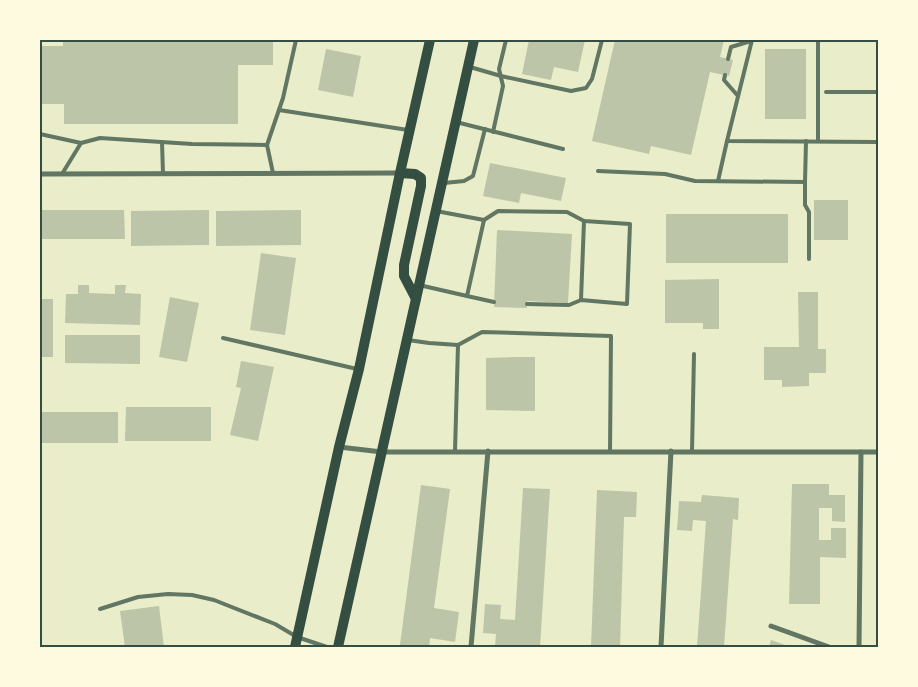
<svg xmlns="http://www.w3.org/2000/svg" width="918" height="687" viewBox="0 0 918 687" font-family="'IBM Plex Sans',sans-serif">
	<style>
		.building { fill: #bcc5a7 }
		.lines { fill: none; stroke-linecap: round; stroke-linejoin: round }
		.service { stroke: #617663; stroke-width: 4 }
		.minor { stroke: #617663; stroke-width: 5 }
		.secondary { stroke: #344e41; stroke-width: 10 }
		.neatline { fill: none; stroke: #344e41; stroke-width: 2 }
	</style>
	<rect width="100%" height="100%" fill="#e9edc9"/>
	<g class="building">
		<polygon points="63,40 273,40 273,65 238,65 238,124 64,124 64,104 40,104 40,46 63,46"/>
		<polygon points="529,40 585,40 578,72 554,67 551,80 522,74"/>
		<polygon points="615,40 724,40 720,57 733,60 729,76 710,72 691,155 651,146 649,154 592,141"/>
		<polygon points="326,49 361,56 353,97 318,90"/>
		<rect x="765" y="49" width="41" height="70"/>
		<polygon points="490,163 566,178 561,201 521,193 519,203 483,196"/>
		<rect x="814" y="200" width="34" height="40"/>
		<polygon points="40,210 124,210 125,239 40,239"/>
		<polygon points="209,210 209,245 131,246 131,211"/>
		<polygon points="301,210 301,245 216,246 216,211"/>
		<rect x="666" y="214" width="122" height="49"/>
		<polygon points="497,230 572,234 568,303 527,301 527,308 494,307"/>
		<polygon points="261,253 296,258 285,335 250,330"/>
		<polygon points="719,279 719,329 703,329 703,323 665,323 665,280"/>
		<polygon points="78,285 89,285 89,293 115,294 115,285 126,285 125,293 141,294 140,325 65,323 66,294 78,294"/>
		<polygon points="798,292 818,292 818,349 826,349 826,373 809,373 809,386 782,387 782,380 764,380 764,347 799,347"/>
		<polygon points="170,297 199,303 187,362 159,357"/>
		<rect x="40" y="299" width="13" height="58"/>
		<polygon points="65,335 140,335 140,364 65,363"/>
		<polygon points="517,357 535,357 535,411 486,410 486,358"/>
		<polygon points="241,361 274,367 258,441 230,435 241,388 236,387"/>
		<polygon points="126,407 211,407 211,441 125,441"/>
		<rect x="40" y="412" width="78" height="31"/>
		<polygon points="792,484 829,484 829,495 845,495 845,522 832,521 832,508 819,508 819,540 831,540 831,528 846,528 846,558 820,557 820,604 789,604"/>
		<polygon points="421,485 450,489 434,608 459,612 455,642 430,638 429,647 418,647 400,645"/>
		<polygon points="523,488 550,489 540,647 495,646 496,634 483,633 485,604 501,605 500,619 515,620"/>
		<polygon points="597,490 637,492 636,517 624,517 620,647 591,647"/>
		<polygon points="702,495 739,498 738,520 733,519 724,647 697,647 706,521 693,520 692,531 677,530 679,501 701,502"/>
		<polygon points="159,606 164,647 125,647 120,611"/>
		<polygon points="771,640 791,647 769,647"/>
	</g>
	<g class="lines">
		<g class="service">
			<polyline points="752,40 727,141 878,142"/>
			<polyline points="818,40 818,141"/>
			<polyline points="728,59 731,47 751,41"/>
			<polyline points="470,67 501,76 571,91 586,88 592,79 602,40"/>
			<polyline points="725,75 724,80 738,96"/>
			<polyline points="826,92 878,92"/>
			<polyline points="279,110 408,130"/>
			<polyline points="456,122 563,149"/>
			<polyline points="493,132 503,86 499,69 506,40"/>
			<polyline points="40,134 81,143"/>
			<polyline points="162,142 163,174"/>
			<polyline points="267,145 283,98 296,40"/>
			<polyline points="598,171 665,174 695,181 805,182 806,141"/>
			<polyline points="62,174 81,143 100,138 192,144 267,145 273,173"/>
			<polyline points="718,181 727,141"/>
			<polyline points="805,182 805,205 809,212 809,259"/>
			<polyline points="444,183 464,181 473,176 485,129"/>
			<polyline points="436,211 484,220"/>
			<polyline points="419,285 467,296 484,220 498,211 567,212 584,221 630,224 627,304 581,300 569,305 527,304"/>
			<polyline points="467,296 494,302"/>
			<polyline points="581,300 584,221"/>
			<polyline points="223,338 357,369"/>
			<polyline points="408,340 429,343 458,345"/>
			<polyline points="455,451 458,345 482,332 611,336 610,452"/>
			<polyline points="692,451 694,354"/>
			<polyline points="100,609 138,597 168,594 192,595 214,600 275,624 297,637 327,647"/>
		</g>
		<g class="minor">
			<polyline points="40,174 400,173"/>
			<polyline points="339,447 382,452 878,452"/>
			<polyline points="771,626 829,647"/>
			<polyline points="471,647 488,451"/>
			<polyline points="661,647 671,451"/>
			<polyline points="859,647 861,452"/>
		</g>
		<g class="secondary">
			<polyline points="400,173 415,174 421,178 421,186 404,265 404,276 416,299"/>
			<polyline points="295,647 339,447 359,369 400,173 430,40"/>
			<polyline points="338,647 474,40"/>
		</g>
	</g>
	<rect width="918" height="687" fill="none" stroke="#fefae0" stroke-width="82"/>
	<rect x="41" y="41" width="836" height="605" class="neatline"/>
</svg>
